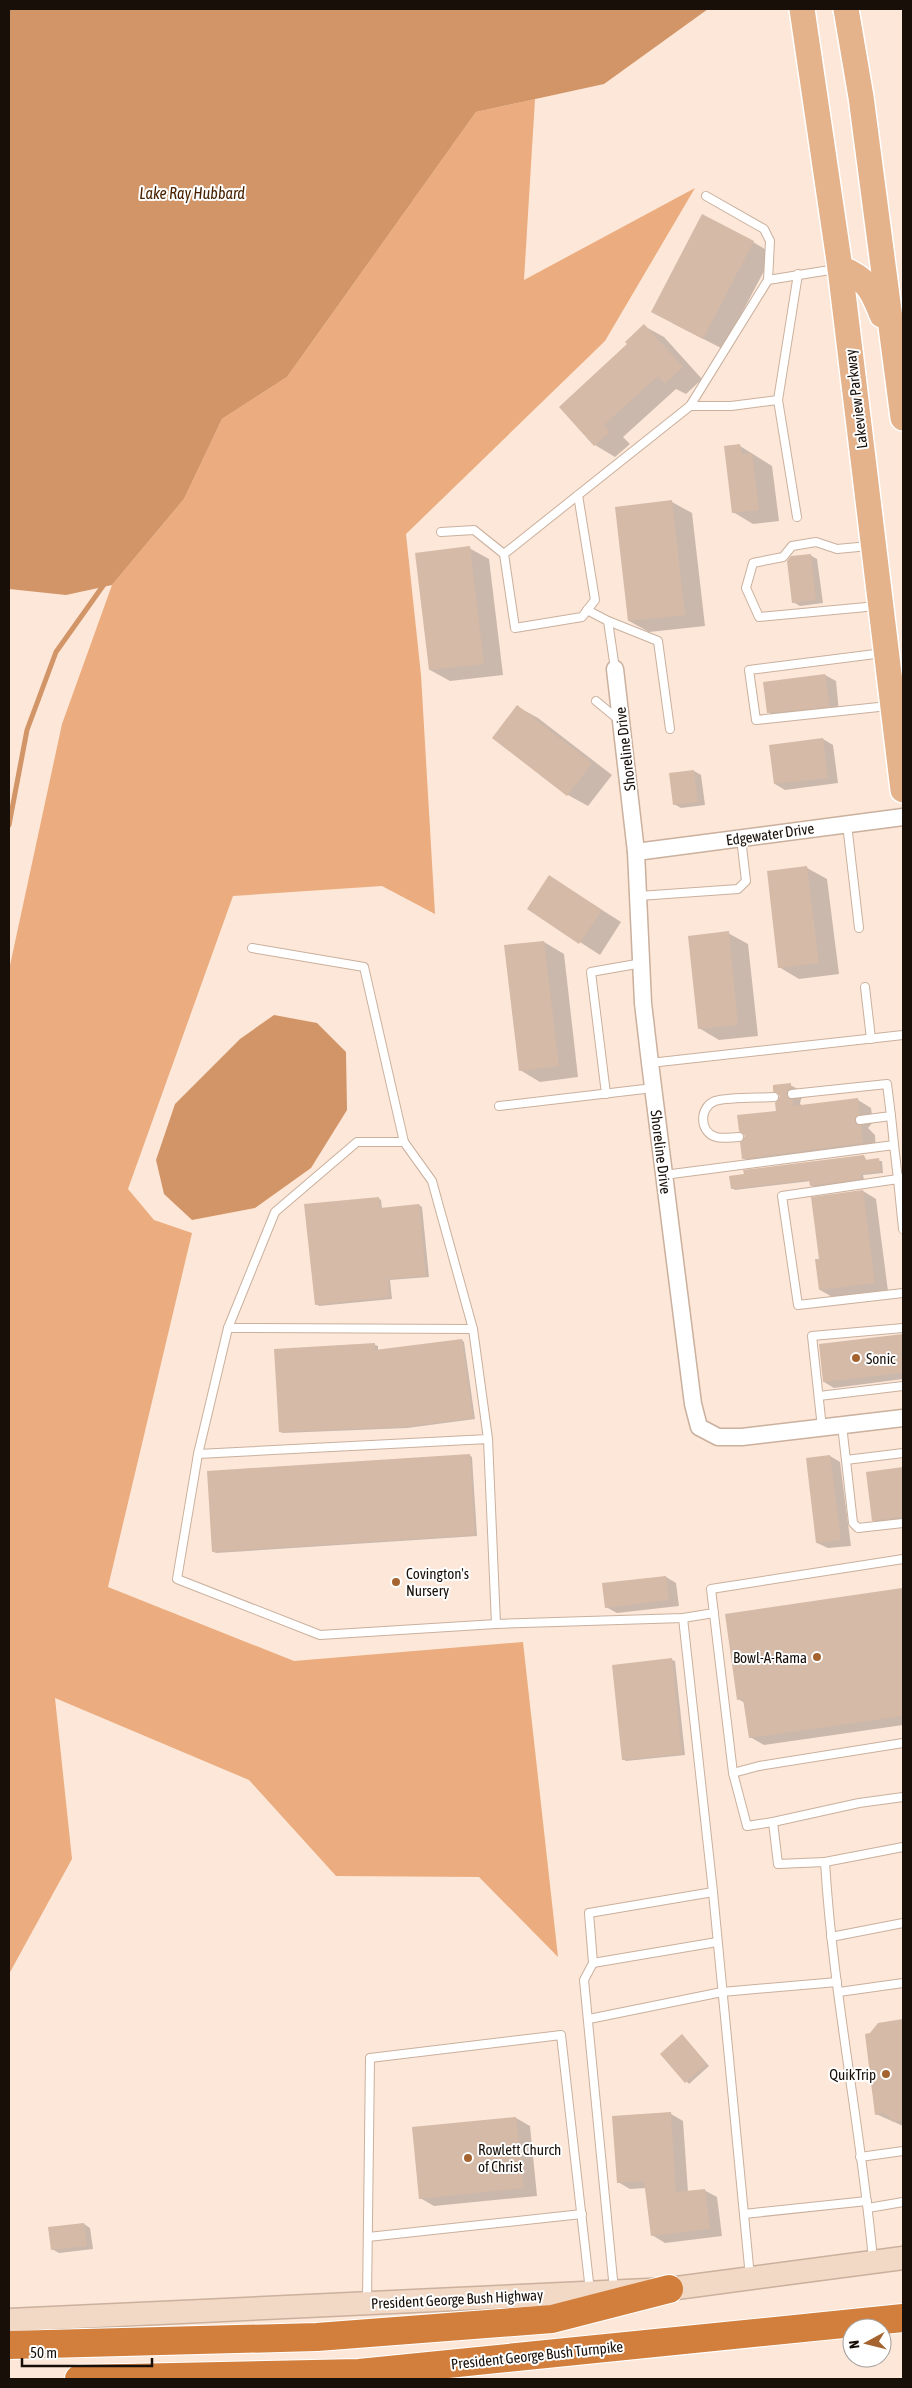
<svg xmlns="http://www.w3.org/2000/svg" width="912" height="2388" viewBox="0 0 912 2388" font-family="'Asap Condensed',sans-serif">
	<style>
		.forest { fill: #ebad7f }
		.water { fill: #d29568 }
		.shadow { fill: #0003 }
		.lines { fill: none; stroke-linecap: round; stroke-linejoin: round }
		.stream { stroke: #d29568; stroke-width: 5 }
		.building { fill: #d4baa7 }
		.service-casing { stroke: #cab09d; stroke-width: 10 }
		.minor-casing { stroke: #cab09d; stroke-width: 19 }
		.secondary-casing { stroke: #cab09d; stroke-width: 25 }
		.primary-casing { stroke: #fff; stroke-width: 28 }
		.motorway-casing { stroke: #fff; stroke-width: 30 }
		.service { stroke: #fff; stroke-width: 8 }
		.minor { stroke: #fff; stroke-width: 16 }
		.secondary { stroke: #f2d9c5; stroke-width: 22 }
		.primary { stroke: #e4b28b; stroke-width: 25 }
		.motorway { stroke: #d27f3d; stroke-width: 28 }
		.poi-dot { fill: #a5642f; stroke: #fff; stroke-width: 2 }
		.labels { text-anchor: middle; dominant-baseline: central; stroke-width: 4; stroke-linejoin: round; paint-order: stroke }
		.street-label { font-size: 15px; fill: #180f08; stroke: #fff }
		.poi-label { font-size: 15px; fill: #180f08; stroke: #fff; text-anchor: start }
		.water-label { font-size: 16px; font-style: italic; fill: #482100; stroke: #fff }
	</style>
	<rect width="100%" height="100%" fill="#fde7d8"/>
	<polygon class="forest" points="535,99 524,280 695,188 605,341 406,534 421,675 435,914 382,886 233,896 128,1189 154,1220 192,1233 108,1587 294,1661 523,1642 558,1957 479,1877 336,1876 249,1780 55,1698 72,1859 9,1974 9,970 62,724 112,585 184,499 222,419 287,377 476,112"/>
	<g class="water">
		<polygon points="9,9 708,9 604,84 476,112 287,377 222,419 184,499 112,585 66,595 9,589"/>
		<polygon points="274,1015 317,1023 346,1052 347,1110 311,1168 255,1208 192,1220 164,1194 156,1160 175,1104 240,1039"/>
	</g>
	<g class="shadow">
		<polygon points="753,242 773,254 723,349 672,323"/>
		<polygon points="644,326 664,337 702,379 686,394 676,389 623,437 630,444 615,457 595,445 560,407 628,344"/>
		<polygon points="740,446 772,466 779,521 753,524 733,512"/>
		<polygon points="672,502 692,513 705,626 649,632 629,621"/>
		<polygon points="469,548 489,559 503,675 450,681 430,670"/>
		<polygon points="810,555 817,559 823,603 800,606 793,602"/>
		<polygon points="825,675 836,681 839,712 778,718 768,712 764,683"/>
		<polygon points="518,707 538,718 612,775 588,806 568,795 494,738"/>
		<polygon points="823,739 833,745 838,783 785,790 775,784"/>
		<polygon points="694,771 701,775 705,805 681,808 674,804 671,774"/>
		<polygon points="807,868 827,879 839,974 799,979 779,967"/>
		<polygon points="550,877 621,922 600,955 529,909"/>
		<polygon points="728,933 748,944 758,1036 719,1040 699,1028"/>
		<polygon points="544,942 564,954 578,1077 540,1082 520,1070"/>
		<polygon points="790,1085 804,1092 805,1096 801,1099 800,1104 803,1106 858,1100 871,1108 873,1122 868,1128 875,1135 876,1151 757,1166 743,1158 777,1112 776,1103"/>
		<polygon points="864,1156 867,1161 882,1161 883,1173 863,1175 864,1180 814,1187 811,1185 811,1181 735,1190 732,1188"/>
		<polygon points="863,1191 876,1199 888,1291 834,1298 820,1290 821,1260"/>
		<polygon points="378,1198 381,1200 382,1209 419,1205 422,1207 429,1277 390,1280 392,1299 319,1306 316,1304"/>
		<polygon points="903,1336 903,1379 834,1388 824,1382 820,1345"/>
		<polygon points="462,1340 464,1342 475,1419 407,1428 283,1433 280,1432 375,1345 378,1346 378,1351"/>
		<polygon points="469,1455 472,1457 477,1536 216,1553 214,1552"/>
		<polygon points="830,1456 840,1462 851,1546 828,1548 817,1543 807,1459"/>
		<polygon points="903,1469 903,1524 884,1526 873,1520 867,1473"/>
		<polygon points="666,1577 676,1583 679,1606 617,1613 606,1607"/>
		<polygon points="901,1590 903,1591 903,1725 764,1745 750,1737 745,1703 738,1699"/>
		<polygon points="672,1660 675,1661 685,1755 626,1761 623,1759"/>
		<polygon points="900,2021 903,2023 903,2126 876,2114"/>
		<polygon points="682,2035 709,2066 689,2084 662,2054"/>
		<polygon points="671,2114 683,2121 688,2192 704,2190 717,2197 722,2236 665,2243 652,2235 647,2188 630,2189 618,2182"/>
		<polygon points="516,2118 530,2126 537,2196 434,2206 420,2198"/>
		<polygon points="84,2224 90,2228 93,2249 59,2253 52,2249"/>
	</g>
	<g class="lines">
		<polyline class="stream" points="9,825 27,730 56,652 105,583"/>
	</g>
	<g class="building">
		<polygon points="702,214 754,241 703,339 651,312"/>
		<polygon points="644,324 683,367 665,384 658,376 604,425 610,432 594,446 559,407 627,344 625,342"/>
		<polygon points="740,444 742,454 752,453 759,510 732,513 724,446"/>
		<polygon points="672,500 685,615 628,621 615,507"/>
		<polygon points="470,546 484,664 429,670 415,553"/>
		<polygon points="811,554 816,600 792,603 787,561 791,556"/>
		<polygon points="825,674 830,707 767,713 763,682"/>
		<polygon points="517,705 592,763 567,796 492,738"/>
		<polygon points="823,738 828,778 774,784 769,745"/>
		<polygon points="694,770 698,802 673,805 669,773"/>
		<polygon points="807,866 819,963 778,968 767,871"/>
		<polygon points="549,875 602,910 579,944 527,909"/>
		<polygon points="729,931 738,1025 698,1029 688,936"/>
		<polygon points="544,941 559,1066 519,1071 504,945"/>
		<polygon points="791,1083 791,1088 787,1091 787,1095 793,1100 793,1106 858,1098 860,1114 854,1120 856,1124 861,1126 863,1143 742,1159 740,1142 745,1136 739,1131 737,1115 776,1111 775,1103 780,1096 773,1091 773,1085"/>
		<polygon points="864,1155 865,1160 879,1158 881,1171 861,1174 861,1179 810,1186 809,1180 731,1189 729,1176 744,1174 743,1170"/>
		<polygon points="863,1190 875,1283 819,1290 815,1259 819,1259 811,1197"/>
		<polygon points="379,1197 380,1208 419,1204 426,1276 388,1279 389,1297 315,1305 304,1204"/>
		<polygon points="903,1334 903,1373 823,1382 819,1344"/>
		<polygon points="462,1339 473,1418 403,1427 279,1432 274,1349 375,1343 375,1350"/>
		<polygon points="470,1454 475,1535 212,1552 207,1471"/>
		<polygon points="830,1455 841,1540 816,1543 806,1458"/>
		<polygon points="903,1467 903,1517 872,1521 866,1472"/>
		<polygon points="666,1576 669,1600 605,1608 602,1583"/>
		<polygon points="902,1588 903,1716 749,1738 743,1699 737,1700 725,1614"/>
		<polygon points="672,1658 682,1754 622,1760 612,1665"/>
		<polygon points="903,2019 903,2120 893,2122 884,2113 875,2115 865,2034 870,2033 878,2023"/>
		<polygon points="682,2034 707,2064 685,2083 660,2054"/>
		<polygon points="671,2112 676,2192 705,2189 710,2229 651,2236 644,2181 617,2183 612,2116"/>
		<polygon points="516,2117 524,2188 419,2199 412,2127"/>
		<polygon points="84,2223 87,2246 51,2250 48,2227"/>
	</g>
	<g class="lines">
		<g class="service-casing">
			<g id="service">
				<polyline points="706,196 764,229 770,241 768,280"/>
				<polyline points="690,406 731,406 778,400"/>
				<polyline points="578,495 595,600 582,617 515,628 504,554 690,406 768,280 836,269"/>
				<polyline points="797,517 778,400 798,274"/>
				<polyline points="441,532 474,530 504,554"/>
				<polyline points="869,546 837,549 816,542 792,546 783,557 753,563 746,588 759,617 877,606"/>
				<polyline points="587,610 608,621 615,669"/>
				<polyline points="608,621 658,641 670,729"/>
				<polyline points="883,653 749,670 756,720 888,706"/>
				<polyline points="596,701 619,720"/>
				<polyline points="847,824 859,928"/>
				<polyline points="639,896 738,889 746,881 741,838"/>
				<polyline points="252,948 364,967 404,1142"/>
				<polyline points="865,987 871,1039"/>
				<polyline points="650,1063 903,1035"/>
				<polyline points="606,1094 591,972 642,963"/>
				<polyline points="792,1094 887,1084 891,1116 860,1120"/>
				<polyline points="499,1106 653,1088"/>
				<polyline points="891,1116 894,1145"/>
				<path d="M739 1137C732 1137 723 1139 716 1137 699 1132 699 1107 715 1101 729 1097 759 1098 774 1097"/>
				<polyline points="664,1175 894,1145 898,1179 903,1178"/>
				<polyline points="903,1229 898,1179 782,1196 798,1305 903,1293"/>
				<polyline points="228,1328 473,1329"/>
				<polyline points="819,1396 903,1386"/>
				<polyline points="842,1425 853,1523 858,1528 903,1523"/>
				<polyline points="822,1428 812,1336 903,1328"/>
				<polyline points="488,1439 198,1454 228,1328 275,1212 357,1142 404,1142 432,1181 473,1329 488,1439 496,1624 683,1618 714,1613"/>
				<polyline points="198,1454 177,1579 320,1635 496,1624"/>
				<polyline points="846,1460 903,1453"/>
				<polyline points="683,1618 713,1892 750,2277"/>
				<polyline points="733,1773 759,1766 903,1743"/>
				<polyline points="773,1822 859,1803 903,1797"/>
				<polyline points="825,1862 903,1847"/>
				<polyline points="831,1937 903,1923"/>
				<polyline points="593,1963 717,1942"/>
				<polyline points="839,1992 903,1983"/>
				<polyline points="589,2019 722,1992 837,1982"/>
				<polyline points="860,2157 903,2151"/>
				<polyline points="868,2208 903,2202"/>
				<polyline points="744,2214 867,2201"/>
				<polyline points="368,2237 582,2214"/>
				<path d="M873 2260C861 2127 833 1995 825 1862L778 1864 773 1822 747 1826 733 1773 711 1589 903 1559"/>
				<polyline points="614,2290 584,1980 593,1963 589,1913 713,1892"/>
				<polyline points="367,2301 370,2058 561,2035 590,2291"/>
			</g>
		</g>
		<g class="minor-casing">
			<g id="minor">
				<polyline points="615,669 636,852 643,1003 650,1063 693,1404 699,1427 718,1437 742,1437 903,1418"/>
				<polyline points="636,852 903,817"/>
			</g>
		</g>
		<g class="secondary-casing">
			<polyline id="secondary" points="9,2320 669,2289 903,2258"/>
		</g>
		<g class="primary-casing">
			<g id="primary">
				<polyline points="802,9 840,268 903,790"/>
				<polyline points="846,9 861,97 903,418"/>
				<path d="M840 268C866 278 872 289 882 315"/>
			</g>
		</g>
		<g class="motorway-casing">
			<g id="motorway">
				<polyline points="9,2345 317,2337 552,2319 669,2289"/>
				<polyline points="79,2379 359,2373 903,2318"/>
			</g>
		</g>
		<use href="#service" class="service"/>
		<use href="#minor" class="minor"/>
		<use href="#secondary" class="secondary"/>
		<use href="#primary" class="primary"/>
		<use href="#motorway" class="motorway"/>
	</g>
	<g class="poi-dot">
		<circle cx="856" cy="1358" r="5"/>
		<circle cx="396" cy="1582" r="5"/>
		<circle cx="817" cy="1657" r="5"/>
		<circle cx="886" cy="2074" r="5"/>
		<circle cx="468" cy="2158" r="5"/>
	</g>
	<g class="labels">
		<g class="street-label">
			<text transform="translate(856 399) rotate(-97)">Lakeview Parkway</text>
			<text transform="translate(625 749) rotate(-97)">Shoreline Drive</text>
			<text transform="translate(770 834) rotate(-8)">Edgewater Drive</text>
			<text transform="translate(661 1152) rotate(83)">Shoreline Drive</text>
			<text transform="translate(457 2299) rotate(-3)">President George Bush Highway</text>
			<text transform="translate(537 2355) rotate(-6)">President George Bush Turnpike</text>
		</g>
		<g class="poi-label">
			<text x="866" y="1358">Sonic</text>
			<text x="406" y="1573">Covington's<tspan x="406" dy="17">Nursery</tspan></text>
			<text x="807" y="1657" text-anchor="end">Bowl-A-Rama</text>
			<text x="876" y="2074" text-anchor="end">QuikTrip</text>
			<text x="478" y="2149">Rowlett Church<tspan x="478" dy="17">of Christ</tspan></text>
		</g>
		<g class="water-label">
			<text x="192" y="193">Lake Ray Hubbard</text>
		</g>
	</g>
	<rect width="912" height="2388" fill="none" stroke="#180f08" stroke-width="20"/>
	<g transform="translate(867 2343) rotate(263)"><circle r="24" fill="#ffffff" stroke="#a39f9c"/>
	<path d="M0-4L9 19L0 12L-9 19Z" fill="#a5642f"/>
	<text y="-8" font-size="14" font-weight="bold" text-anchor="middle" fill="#180f08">N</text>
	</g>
	<path d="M22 2358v8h130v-8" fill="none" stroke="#180f08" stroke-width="2.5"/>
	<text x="30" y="2358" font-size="15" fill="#180f08" stroke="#ffffff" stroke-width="4" paint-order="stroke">50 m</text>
</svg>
